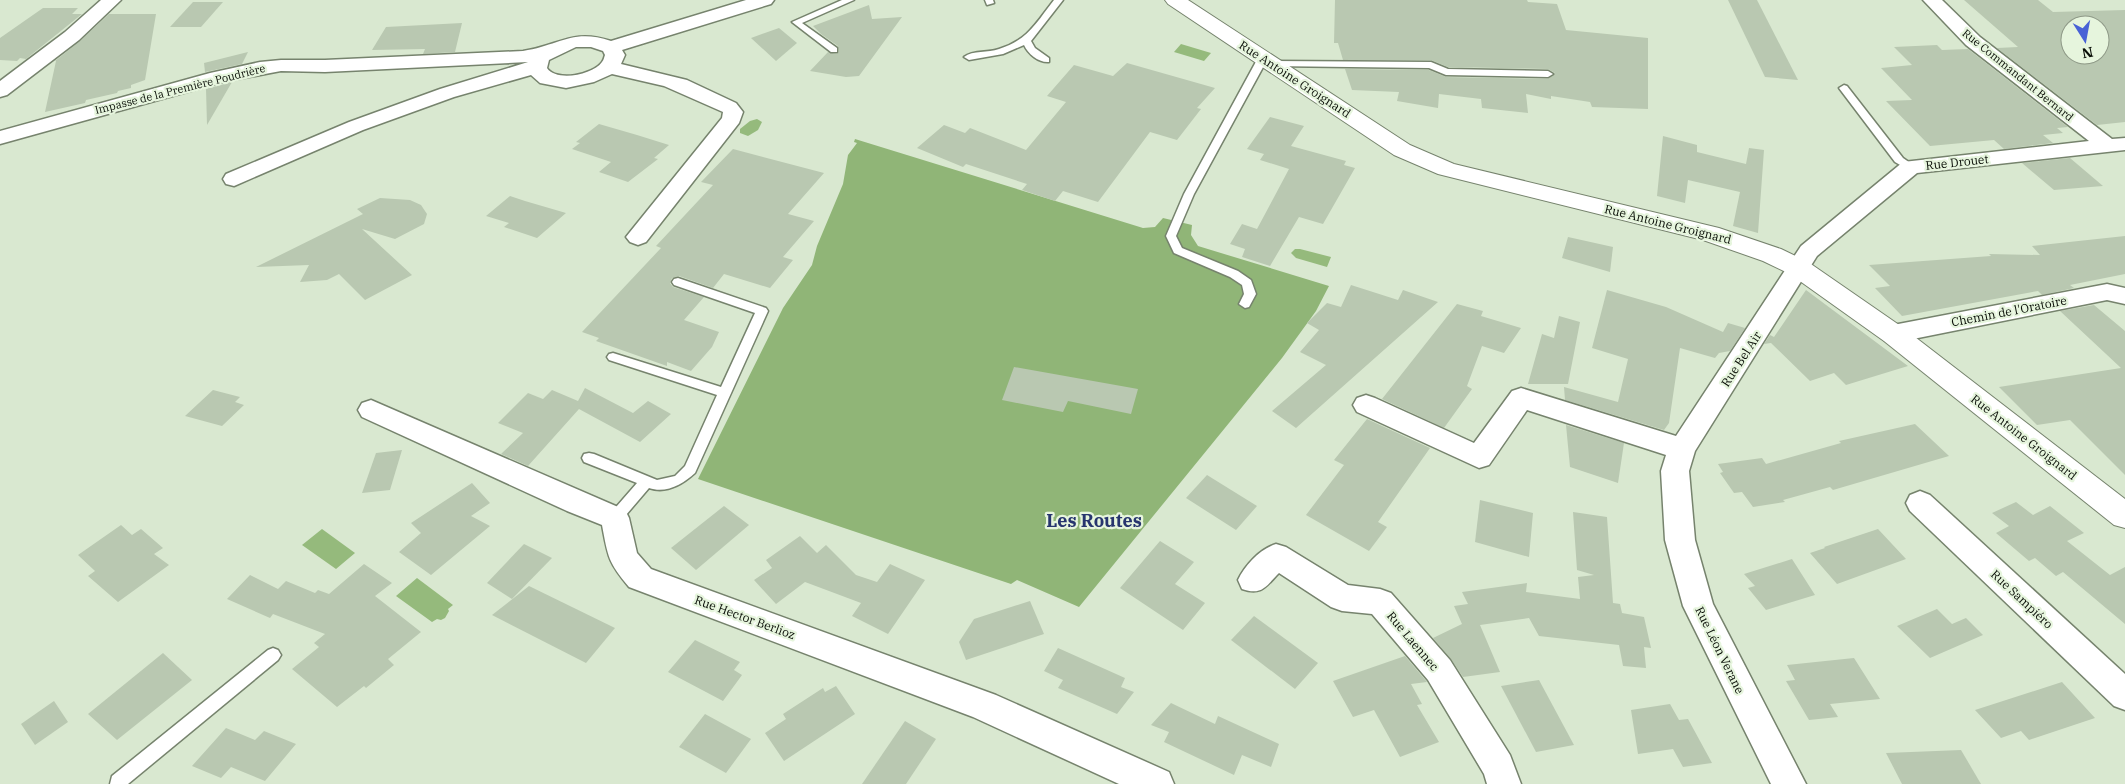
<svg xmlns="http://www.w3.org/2000/svg" width="2125" height="784" viewBox="0 0 2125 784" font-family="'IBM Plex Serif',serif">
	<style>
		.forest { fill: #90b577 }
		.water { fill: #95ba7c }
		.building { fill: #b9c8b1; fill-rule: evenodd }
		.lines { fill: none; stroke-linecap: round; stroke-linejoin: round }
		.service-casing { stroke: #76836d; stroke-width: 3 }
		.minor-casing { stroke: #76836d; stroke-width: 3 }
		.secondary-casing { stroke: #76836d; stroke-width: 2 }
		.service { fill: #fff; fill-rule: evenodd }
		.minor { fill: #fff; fill-rule: evenodd }
		.secondary { fill: #fff; fill-rule: evenodd }
		.labels { text-anchor: middle; dominant-baseline: central; stroke-width: 4.5; stroke-linejoin: round; paint-order: stroke }
		.far-street-label { font-size: 11px; fill: #090e07; stroke: #e6f5dd }
		.street-label { font-size: 12px; fill: #090e07; stroke: #e6f5dd }
		.district-label { font-size: 18px; font-weight: bold; fill: #27356e; stroke: #e6f5dd }
	</style>
	<rect width="100%" height="100%" fill="#d9e8d0"/>
	<polygon class="forest" points="855,139 1143,228 1155,227 1163,218 1192,225 1191,235 1198,246 1329,286 1316,311 1282,358 1079,607 1017,580 1011,584 698,479 783,308 812,265 817,246 843,184 848,155 857,143 854,142"/>
	<g class="water">
		<polygon points="1181,44 1211,53 1204,61 1174,52"/>
		<polygon points="757,119 762,122 758,130 748,136 740,133 740,129 750,121"/>
		<polygon points="1295,249 1300,249 1331,257 1327,267 1296,258 1291,253"/>
		<polygon points="322,529 355,553 336,569 302,545"/>
		<polygon points="417,578 453,605 448,609 449,611 445,618 441,620 437,619 432,622 396,596"/>
	</g>
	<g class="building">
		<polygon points="1335,0 1527,0 1528,2 1557,4 1566,30 1648,38 1648,109 1592,107 1590,102 1551,96 1551,99 1526,94 1528,113 1482,108 1481,99 1439,94 1438,108 1397,101 1399,92 1352,90 1345,69 1429,70 1446,77 1548,79 1555,73 1548,69 1448,67 1431,60 1343,60 1338,43 1334,43"/>
		<polygon points="1728,0 1757,0 1798,80 1765,77"/>
		<path d="M1964 0H2038L2053 12 2125 10V122L2097 125 1997 48 2018 47ZM2070 25H2100V55H2070Z"/>
		<polygon points="193,2 223,2 201,27 170,27"/>
		<polygon points="869,5 872,19 902,17 859,76 846,77 810,71 828,52 837,54 839,52 838,46 821,34 813,26"/>
		<polygon points="43,8 78,8 72,14 82,14 26,59 20,58 17,61 0,60 0,38"/>
		<polygon points="109,14 156,14 145,80 131,85 131,88 118,91 117,93 86,100 85,103 45,112 56,61 55,61 80,41"/>
		<polygon points="462,23 455,52 423,54 425,49 372,50 386,27"/>
		<polygon points="779,28 797,43 776,61 751,38"/>
		<polygon points="1937,45 1942,50 1968,49 2068,127 2057,128 2063,133 2043,135 2053,143 2004,149 1994,140 1930,146 1886,101 1912,100 1881,68 1912,65 1894,47"/>
		<polygon points="248,52 242,64 205,72 204,63"/>
		<polygon points="1127,63 1215,88 1197,108 1201,109 1177,140 1150,132 1098,202 1063,191 1055,201 1022,190 1027,184 966,164 963,167 917,148 944,125 965,133 970,128 1026,150 1066,102 1047,96 1074,65 1113,76"/>
		<polygon points="232,82 207,125 206,89"/>
		<polygon points="1270,117 1304,126 1291,146 1346,161 1344,165 1355,168 1323,224 1299,217 1270,266 1242,257 1245,249 1230,244 1242,224 1257,229 1289,169 1260,160 1264,154 1247,149"/>
		<polygon points="599,124 637,135 669,145 654,158 658,159 628,182 599,172 611,162 572,149 580,143 576,142"/>
		<polygon points="1663,136 1697,145 1697,152 1746,164 1749,148 1764,150 1758,233 1733,226 1740,192 1688,180 1685,203 1657,196"/>
		<polygon points="733,149 824,173 788,214 814,221 783,257 793,260 770,288 724,274 713,288 679,276 672,278 670,283 673,287 704,297 684,320 719,332 712,347 691,371 667,362 667,366 596,341 599,338 582,332 661,248 656,246 713,185 701,182"/>
		<polygon points="2070,158 2103,186 2054,190 2022,163"/>
		<polygon points="510,196 525,201 566,213 537,238 504,227 509,223 486,216"/>
		<polygon points="380,198 410,200 421,205 427,214 424,224 395,239 362,229 412,275 365,300 339,274 327,280 300,282 309,265 256,267 363,214 357,209"/>
		<polygon points="2125,236 2125,274 2070,285 2074,288 2042,295 2038,291 1902,316 1875,288 1890,286 1869,265 1991,256 1989,254 2040,255 2032,246"/>
		<polygon points="1568,237 1613,247 1610,272 1562,258"/>
		<polygon points="1351,285 1398,300 1403,290 1438,302 1296,428 1272,411 1326,365 1300,352 1319,330 1307,323 1327,303 1341,307"/>
		<polygon points="1607,290 1666,307 1723,332 1728,323 1745,328 1730,351 1719,353 1715,358 1680,348 1669,423 1664,430 1565,400 1564,387 1618,402 1628,359 1592,348"/>
		<polygon points="1806,290 1908,366 1846,385 1834,373 1810,381 1771,343 1764,344 1770,335 1774,337"/>
		<polygon points="1457,304 1483,311 1481,316 1521,328 1504,353 1482,346 1467,386 1472,389 1444,428 1382,399"/>
		<polygon points="2094,305 2125,331 2125,475 2070,420 2037,425 1999,387 2121,368 2060,311"/>
		<polygon points="1559,316 1580,322 1568,384 1528,384 1542,334 1554,338"/>
		<polygon points="1014,367 1138,389 1131,414 1068,401 1063,412 1002,400"/>
		<polygon points="585,388 633,413 648,401 671,414 640,442 579,409 528,466 501,454 523,433 498,423 528,393 543,399 552,390 578,401"/>
		<polygon points="213,390 240,397 235,402 244,405 222,426 185,416"/>
		<polygon points="1367,419 1430,448 1378,522 1387,527 1369,551 1306,515 1344,465 1334,460"/>
		<polygon points="1915,424 1949,456 1833,490 1830,487 1783,500 1785,502 1753,507 1742,492 1734,493 1720,473 1723,472 1718,464 1762,458 1766,464 1841,443 1839,441"/>
		<polygon points="1566,425 1624,443 1618,483 1570,467"/>
		<polygon points="402,450 390,490 362,493 376,453"/>
		<polygon points="1207,475 1257,506 1236,530 1186,498"/>
		<polygon points="472,483 490,503 471,516 490,526 431,575 399,552 421,533 411,523"/>
		<polygon points="1480,500 1533,513 1529,557 1475,542"/>
		<polygon points="2016,502 2033,515 2050,506 2084,533 2067,541 2110,575 2125,567 2125,624 2063,572 2056,576 2035,558 2029,561 1996,533 2009,526 1992,513"/>
		<polygon points="724,506 749,525 696,570 671,548"/>
		<polygon points="1573,512 1607,517 1613,603 1620,604 1622,613 1644,617 1651,648 1644,647 1646,668 1623,666 1619,645 1539,636 1529,618 1480,625 1500,672 1463,677 1451,659 1433,638 1462,624 1454,606 1468,604 1462,592 1527,583 1526,592 1580,599 1578,577 1594,575 1577,570"/>
		<polygon points="121,525 132,535 141,529 163,548 154,554 169,565 118,602 88,576 95,571 78,555"/>
		<polygon points="1878,529 1906,559 1837,584 1810,553 1825,548 1824,547"/>
		<polygon points="800,536 817,553 826,545 856,575 877,582 890,564 925,580 888,634 852,616 861,603 805,582 776,604 754,580 772,568 766,560"/>
		<polygon points="1160,541 1194,562 1175,584 1205,603 1183,630 1120,588"/>
		<polygon points="524,544 552,558 512,599 487,583"/>
		<polygon points="1792,559 1815,595 1766,610 1748,588 1755,586 1744,574"/>
		<polygon points="364,564 392,583 375,596 421,632 388,659 394,665 366,688 364,686 337,707 292,669 319,647 314,643 325,634 273,614 270,618 227,599 250,575 278,589 286,581 315,593 318,590 329,594"/>
		<polygon points="529,586 615,628 586,663 492,615"/>
		<polygon points="1030,601 1044,634 966,660 959,642 974,619"/>
		<polygon points="1937,609 1952,624 1966,618 1983,635 1930,658 1897,626"/>
		<polygon points="1254,616 1318,663 1295,689 1231,640"/>
		<polygon points="695,640 740,662 734,670 742,675 723,701 668,672"/>
		<polygon points="1058,648 1125,678 1121,687 1134,692 1117,714 1058,688 1063,680 1044,671"/>
		<polygon points="163,653 192,680 117,740 88,714"/>
		<polygon points="1405,656 1427,682 1411,684 1422,704 1417,705 1439,742 1400,757 1374,710 1353,717 1333,681"/>
		<polygon points="1854,658 1880,699 1830,704 1838,717 1809,720 1786,681 1795,680 1787,665"/>
		<polygon points="1539,680 1574,745 1536,752 1501,686"/>
		<polygon points="2062,682 2095,718 2029,740 2021,731 2001,738 1975,710"/>
		<polygon points="836,686 855,714 784,761 765,733 786,719 783,714 823,688 825,692"/>
		<polygon points="54,701 68,722 35,745 21,724"/>
		<polygon points="1171,703 1215,724 1218,716 1279,744 1271,767 1242,755 1234,775 1164,742 1169,732 1151,725"/>
		<polygon points="1670,704 1679,720 1688,719 1712,763 1683,767 1673,749 1638,754 1631,710"/>
		<polygon points="705,714 751,739 726,773 679,747"/>
		<polygon points="905,721 936,739 906,784 862,784"/>
		<polygon points="226,728 255,740 264,731 296,744 265,781 231,767 221,778 192,766"/>
		<polygon points="1961,750 1981,784 1902,784 1886,753"/>
	</g>
	<g class="lines">
		<g class="service-casing">
			<g id="service">
				<polygon points="842,0 854,0 802,23 837,48 837,52 831,52 792,22"/>
				<polygon points="985,0 993,0 994,3 987,5"/>
				<path d="M1054 0H1063L1031 41 1035 48 1049 58V62C1039 63 1028 54 1024 45L1003 54 969 60 964 57C973 50 988 53 999 49 1028 40 1036 23 1054 0Z"/>
				<polygon points="1263,55 1268,58 1194,194 1176,236 1182,248 1238,271 1251,280 1256,294 1249,307 1245,308 1239,304 1244,294 1242,285 1230,277 1174,253 1166,236 1184,194 1258,58"/>
				<polygon points="1273,61 1431,62 1448,69 1548,71 1553,74 1548,77 1446,75 1429,68 1270,66 1270,62"/>
				<polygon points="1844,85 1847,86 1903,158 1916,167 1915,169 1907,169 1895,162 1839,88"/>
				<path d="M678 278 766 308 768 311 695 473C683 484 666 494 649 488L620 522 615 524 610 522 608 518 610 514 637 483 584 462 582 458 584 454 589 453 594 454 657 480 675 476 685 466 717 395 609 360 607 357 609 354 613 353 721 387 755 313 674 285 672 282 674 279Z"/>
				<polygon points="273,648 278,650 281,655 278,660 128,784 110,784 112,776 268,650"/>
			</g>
		</g>
		<g class="minor-casing">
			<g id="minor">
				<polygon points="101,0 121,0 79,40 7,95 0,97 0,81 65,32"/>
				<path d="M746 0H774L771 4 622 50 625 55 621 64 687 80 736 103 743 112 739 123 646 242 638 245 630 242 626 237 630 232 722 118 723 112 664 86 612 74 594 82 566 88 540 83 531 75 454 97 363 130 234 186 226 184 223 179 226 174 349 122 440 89 528 62 325 72 281 71 223 82 0 144V131L210 73 260 62 281 60H325L523 51C559 46 572 28 611 41ZM576 47H591L603 51 605 55C604 57 604 60 602 62 593 75 556 82 547 68L549 60Z"/>
				<polygon points="1923,0 1942,0 1980,37 2112,139 2125,138 2125,150 1917,173 1817,256 1695,451 1689,471 1695,540 1713,604 1806,784 1771,784 1683,606 1665,540 1661,471 1666,455 1527,410 1489,465 1479,468 1357,412 1353,405 1357,398 1366,395 1375,398 1474,443 1512,391 1521,388 1676,436 1801,246 1903,162 2089,141 1966,45"/>
				<polygon points="2107,284 2125,288 2125,304 2107,300 1893,343 1884,340 1880,334 1884,328 1893,325"/>
				<path d="M371 400 625 510 629 518 637 553 651 569 996 695 1169 772 1174 784H1119L973 717 629 587C608 562 608 557 602 525L567 511 362 417 358 410 362 403Z"/>
				<polygon points="1920,491 1930,495 2125,674 2125,710 2114,706 1910,511 1906,503 1910,495"/>
				<path d="M1276 544 1286 547 1348 585 1380 589 1391 593 1450 660 1510 755 1521 784H1487L1484 774 1428 680 1372 614 1342 611 1331 607 1279 573C1266 586 1262 596 1242 589L1238 580C1245 565 1260 549 1276 544Z"/>
			</g>
		</g>
		<g class="secondary-casing">
			<polygon id="secondary" points="1165,0 1188,0 1410,145 1454,164 1719,228 1781,249 1808,262 1902,327 2125,499 2125,528 2114,525 1884,341 1790,274 1763,261 1703,240 1438,174 1394,155 1168,4"/>
		</g>
		<use href="#service" class="service"/>
		<use href="#minor" class="minor"/>
		<use href="#secondary" class="secondary"/>
	</g>
	<g class="labels">
		<g class="far-street-label">
			<text transform="translate(2018 75) rotate(39)">Rue Commandant Bernard</text>
			<text transform="translate(180 89) rotate(-14)">Impasse de la Première Poudrière</text>
		</g>
		<g class="street-label">
			<text transform="translate(1295 79) rotate(33)">Rue Antoine Groignard</text>
			<text transform="translate(1957 162) rotate(-6)">Rue Drouet</text>
			<text transform="translate(1668 224) rotate(14)">Rue Antoine Groignard</text>
			<text transform="translate(2009 311) rotate(-11)">Chemin de l'Oratoire</text>
			<text transform="translate(1741 359) rotate(-57)">Rue Bel Air</text>
			<text transform="translate(2024 437) rotate(38)">Rue Antoine Groignard</text>
			<text transform="translate(2022 599) rotate(43)">Rue Sampiéro</text>
			<text transform="translate(745 617) rotate(20)">Rue Hector Berlioz</text>
			<text transform="translate(1413 641) rotate(50)">Rue Laennec</text>
			<text transform="translate(1720 650) rotate(64)">Rue Léon Verane</text>
		</g>
		<g class="district-label">
			<text x="1094" y="520">Les Routes</text>
		</g>
	</g>
	<g transform="translate(2085 40) rotate(169)"><circle r="24" fill="#e6f5dd" stroke="#8e9987"/>
	<path d="M0-4L9 19L0 12L-9 19Z" fill="#4862d6"/>
	<text y="-8" font-size="14" font-weight="bold" text-anchor="middle" fill="#090e07">N</text>
	</g>
</svg>
